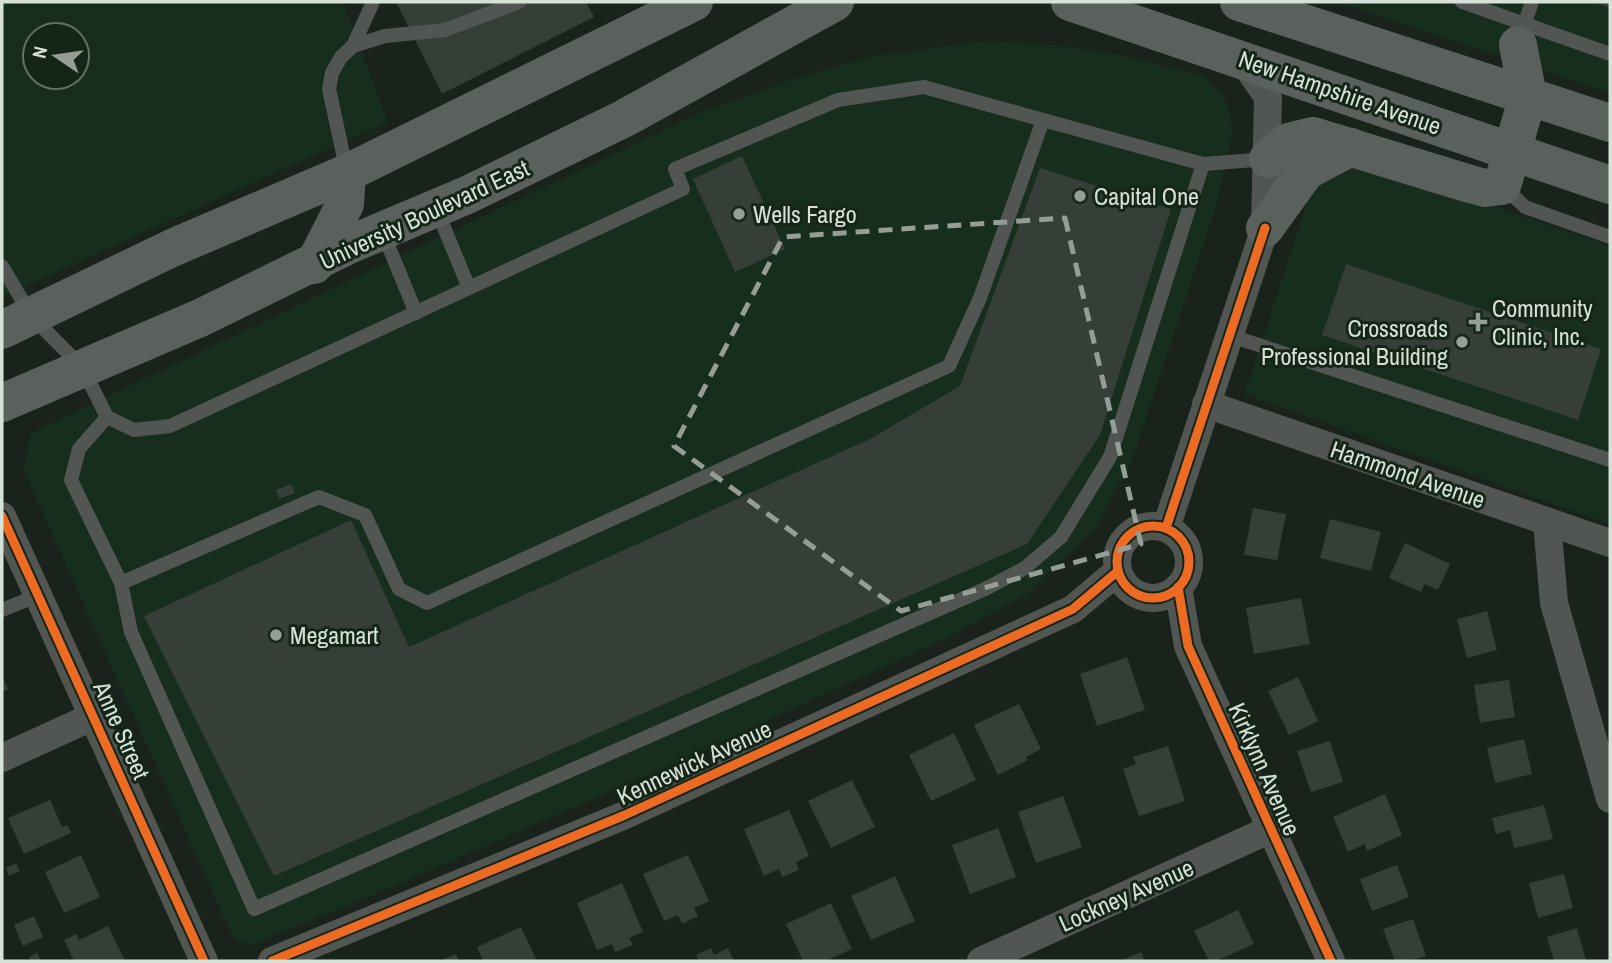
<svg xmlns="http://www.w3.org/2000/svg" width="1612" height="963" viewBox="0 0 1612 963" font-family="'Archivo Narrow',sans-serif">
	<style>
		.built { fill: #172e1e; fill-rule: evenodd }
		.building { fill: #363e38 }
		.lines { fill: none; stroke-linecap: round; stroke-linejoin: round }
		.service { stroke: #525653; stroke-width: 14 }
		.minor { stroke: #525653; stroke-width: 28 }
		.primary { stroke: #5a605c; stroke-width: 38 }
		.cycleway-casing { stroke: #152619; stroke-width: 13 }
		.cycleway { stroke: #ed6a23; stroke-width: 9 }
		.marked { fill: none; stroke: #949e96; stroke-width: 5; stroke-dasharray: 14 9; stroke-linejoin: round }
		.poi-dot { fill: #949e96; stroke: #152619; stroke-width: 2.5 }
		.labels { text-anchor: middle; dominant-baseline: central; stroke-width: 6; stroke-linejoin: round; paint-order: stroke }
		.street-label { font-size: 24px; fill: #d6e1d8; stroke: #152619 }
		.poi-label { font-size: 24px; fill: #d6e1d8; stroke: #152619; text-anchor: start }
	</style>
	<rect width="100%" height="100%" fill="#19221b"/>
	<g class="built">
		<path d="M2 2H343L388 122 2 297ZM35 35H77V77H35Z"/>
		<polygon points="1338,2 1610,2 1610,93"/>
		<polygon points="987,41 1056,45 1117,54 1206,77 1228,104 1233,133 1217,202 1133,459 1098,524 1026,595 943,640 656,772 367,898 250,945 233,938 23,469 31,433 692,116 798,77 873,56"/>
		<polygon points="1353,158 1610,246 1610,524 1244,394 1311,191"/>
	</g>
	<g class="building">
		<polygon points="396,2 586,2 594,17 442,94"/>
		<polygon points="1594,2 1610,2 1610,8"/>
		<polygon points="742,156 785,249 735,272 693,179"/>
		<polygon points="1040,168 1171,209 1100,435 1027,544 274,876 144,616 351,520 409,647 870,439 960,386"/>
		<polygon points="1346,264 1601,349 1578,420 1322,335"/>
		<polygon points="291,484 295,493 279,499 276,490"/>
		<polygon points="1253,508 1286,514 1277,560 1244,555"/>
		<polygon points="1330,519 1381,532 1371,571 1320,558"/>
		<polygon points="1405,543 1450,564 1438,590 1425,584 1421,592 1389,578"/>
		<polygon points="1301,598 1310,644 1254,654 1246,608"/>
		<polygon points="1487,611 1497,650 1467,658 1457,619"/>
		<polygon points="1127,657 1145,710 1097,726 1080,674"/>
		<polygon points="2,676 8,689 2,692"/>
		<polygon points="1298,677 1318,721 1289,735 1268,691"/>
		<polygon points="1509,680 1515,717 1480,723 1474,685"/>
		<polygon points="1019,704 1041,749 1026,757 1028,760 998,775 974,725"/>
		<polygon points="954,733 976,780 931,801 909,755"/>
		<polygon points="1524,739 1532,774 1495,783 1487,748"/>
		<polygon points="1330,741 1343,782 1311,792 1297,751"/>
		<polygon points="1168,746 1185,801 1139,816 1123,769 1136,764 1133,757"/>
		<polygon points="852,780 875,827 831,848 808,801"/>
		<polygon points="1385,794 1402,835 1367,851 1365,844 1348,852 1333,817"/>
		<polygon points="1063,796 1082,847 1036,863 1018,812"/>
		<polygon points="50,800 62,827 67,825 71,833 24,854 8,818"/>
		<polygon points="1544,805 1553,839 1514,848 1510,830 1496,834 1492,818"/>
		<polygon points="789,810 809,856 796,862 799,870 782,877 779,869 764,876 744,829"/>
		<polygon points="998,828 1016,877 970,894 952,845"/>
		<polygon points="81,855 100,897 64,913 45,872"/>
		<polygon points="688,855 709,901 694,908 698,916 682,924 678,915 664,921 643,874"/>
		<polygon points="16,863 20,871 9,876 6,868"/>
		<polygon points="1397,865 1409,897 1372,911 1360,879"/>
		<polygon points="1564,874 1573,908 1538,918 1529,883"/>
		<polygon points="895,876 915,921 871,940 851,896"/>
		<polygon points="622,883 643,932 629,938 633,945 615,952 612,944 597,950 577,903"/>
		<polygon points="831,903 852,949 826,961 803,961 786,924"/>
		<polygon points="1238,910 1254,944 1216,961 1209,961 1194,931"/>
		<polygon points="34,916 43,937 23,946 14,925"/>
		<polygon points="1413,919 1426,956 1410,961 1395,961 1383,929"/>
		<polygon points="108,926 125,961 74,961 64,940 76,934 79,940"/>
		<polygon points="521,927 537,961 483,961 477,947"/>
		<polygon points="1577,928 1586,961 1554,961 1547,937"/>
		<polygon points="711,948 714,955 728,948 734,961 699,961 696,955"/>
		<polygon points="1141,952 1145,961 1120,961"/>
		<polygon points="37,953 41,961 31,961 29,957"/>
		<polygon points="456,954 459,961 439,961"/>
	</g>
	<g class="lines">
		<g class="service">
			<polyline points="1462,2 1610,54"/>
			<polyline points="1521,34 1532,2"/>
			<polyline points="353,46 385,36 445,30 519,2"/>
			<polyline points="347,172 329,89 332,73 341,57 353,46 373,2"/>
			<polyline points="1503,186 1525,207 1610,237"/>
			<polyline points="436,208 469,288"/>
			<polyline points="383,233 416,313"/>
			<polyline points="2,266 32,317 82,367 107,417 134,430 170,426 683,189 675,169 838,100 924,87 1203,164 1268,159"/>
			<polyline points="1228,335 1610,460"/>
			<polyline points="107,417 79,449 71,480 121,583 319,497 365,515 399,589 427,603 949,366 980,298 1043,120"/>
			<polyline points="121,583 131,632 254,909 985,589 1025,568 1061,537 1110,457 1203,164"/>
			<polyline points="2,610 39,595"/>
		</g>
		<g class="minor">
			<polyline points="1206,404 1610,543"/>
			<polyline points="2,516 204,961"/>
			<polyline points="1547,522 1554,603 1610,799"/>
			<circle cx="1153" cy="562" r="36"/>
			<polyline points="1166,528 1265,228 1268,97 1241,58"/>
			<polyline points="1178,587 1188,646 1331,961"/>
			<polyline points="2,758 94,716"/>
			<polyline points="272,961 625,815 1073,609 1118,571"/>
			<polyline points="981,961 1271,829"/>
		</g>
		<g class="primary">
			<polyline points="1070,2 1610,185"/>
			<polyline points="1239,2 1610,123"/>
			<polyline points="1268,159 1288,142 1313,136 1470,184 1485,188 1502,186 1528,96 1518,45"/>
			<polyline points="1265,228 1306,171 1351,147"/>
			<polyline points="314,265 345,204 347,173"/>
			<polyline points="2,330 172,248 347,173 694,2"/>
			<polyline points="2,403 200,318 351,244 467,195 625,118 835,2"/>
		</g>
		<g class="cycleway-casing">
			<g id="cycleway">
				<polyline points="2,516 204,961"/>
				<circle cx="1153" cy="562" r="36"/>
				<polyline points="1166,528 1265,228"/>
				<polyline points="1178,587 1188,646 1331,961"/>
				<polyline points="272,961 625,815 1073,609 1118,571"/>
			</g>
		</g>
		<use href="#cycleway" class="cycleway"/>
	</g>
	<path class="marked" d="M1065 218 1141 544 901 611 674 446 783 237Z"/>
	<g class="poi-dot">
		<circle cx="1080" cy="196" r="7"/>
		<circle cx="739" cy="214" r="7"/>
		<path d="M1474.5 311.5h7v7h7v7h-7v7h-7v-7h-7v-7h7z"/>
		<circle cx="1462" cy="342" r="7"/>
		<circle cx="276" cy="635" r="7"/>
	</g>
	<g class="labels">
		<g class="street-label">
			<text transform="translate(1340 92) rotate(19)">New Hampshire Avenue</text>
			<text transform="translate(424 214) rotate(-25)">University Boulevard East</text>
			<text transform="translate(1408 474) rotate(19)">Hammond Avenue</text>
			<text transform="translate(122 730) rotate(66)">Anne Street</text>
			<text transform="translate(694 762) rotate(-25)">Kennewick Avenue</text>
			<text transform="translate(1265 769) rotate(66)">Kirklynn Avenue</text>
			<text transform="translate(1126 895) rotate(-24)">Lockney Avenue</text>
		</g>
		<g class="poi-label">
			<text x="1094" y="196">Capital One</text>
			<text x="753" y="214">Wells Fargo</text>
			<text x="1492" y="308">Community<tspan x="1492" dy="28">Clinic, Inc.</tspan></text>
			<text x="1448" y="328" text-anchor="end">Crossroads<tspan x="1448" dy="28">Professional Building</tspan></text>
			<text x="290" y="635">Megamart</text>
		</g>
	</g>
	<rect width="1612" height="963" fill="none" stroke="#d6e1d8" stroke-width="7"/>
	<g transform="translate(56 56) rotate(283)"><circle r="33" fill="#152619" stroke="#627165" stroke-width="2"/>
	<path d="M0-5L12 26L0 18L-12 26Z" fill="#949e96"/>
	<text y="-10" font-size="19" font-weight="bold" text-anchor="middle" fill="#d6e1d8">N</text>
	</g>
</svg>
